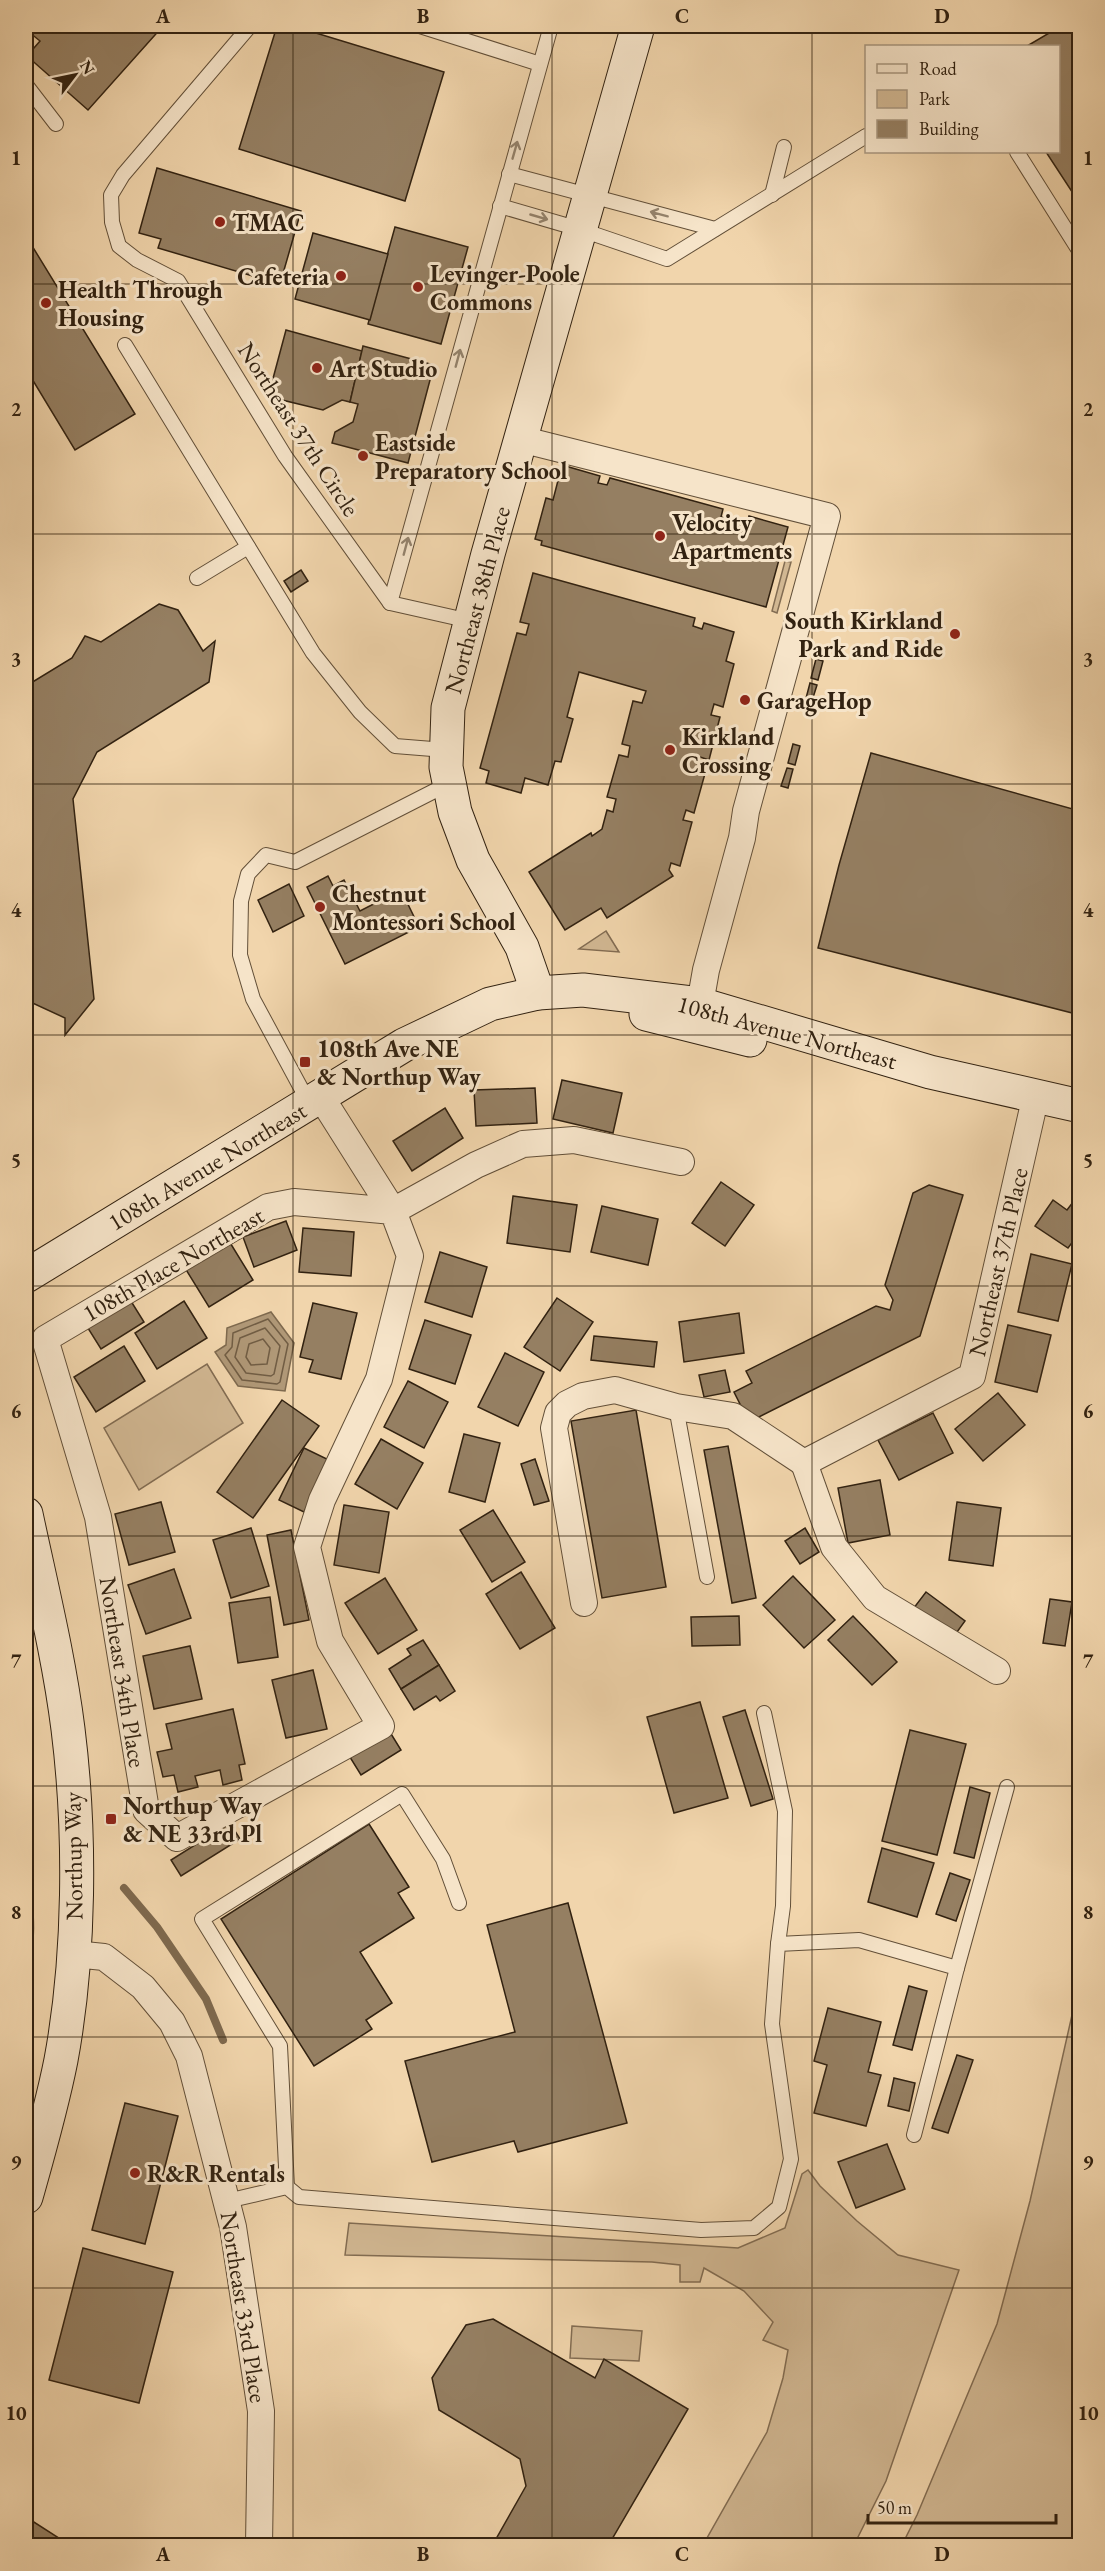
<svg xmlns="http://www.w3.org/2000/svg" width="1105" height="2571" viewBox="0 0 1105 2571" font-family="'EB Garamond',serif">
	<style>
		.green { fill: #d1b792; stroke: #826c52; stroke-width: 1.5 }
		.water { fill: #b09877; stroke: #7e694e; stroke-width: 1.5 }
		.lines { fill: none; stroke-linecap: round; stroke-linejoin: round }
		.shore { stroke: #715d44; stroke-width: 1.5 }
		.stream { stroke: #7e694e; stroke-width: 8 }
		.building { fill: #957f62; stroke: #322211; stroke-width: 1.5 }
		.lane-casing { stroke: #624f38; stroke-width: 16 }
		.street-casing { stroke: #624f38; stroke-width: 28 }
		.secondary-casing { stroke: #322211; stroke-width: 35 }
		.lane { stroke: #f6e4c9; stroke-width: 14 }
		.street { stroke: #f6e4c9; stroke-width: 26 }
		.secondary { stroke: #f6e4c9; stroke-width: 33 }
		.oneway { stroke: #94836d }
		.grid { fill: none; stroke: #322211; stroke-width: 1.5; stroke-opacity: 0.55 }
		.poi-dot { fill: #8f2418; stroke: #f6e4c9; stroke-width: 2 }
		.labels { text-anchor: middle; dominant-baseline: central; stroke-width: 6; stroke-linejoin: round; paint-order: stroke }
		.poi-label { font-size: 24px; font-weight: bold; fill: #322211; stroke: #f6e4c9; text-anchor: start }
		.street-label { font-size: 24px; fill: #322211; stroke: #f6e4c9 }
		.neatline { fill: none; stroke: #322211; stroke-width: 2 }
		.grid-label { font-size: 20px; text-anchor: middle; font-weight: bold; fill: #322211 }
	</style>
	<rect width="100%" height="100%" fill="#f1d5ac"/>
	<filter id="stains"><feTurbulence type="fractalNoise" baseFrequency=".00333" numOctaves="4"/><feColorMatrix values="0 0 0 0 .2 0 0 0 0 .09 0 0 0 0 .02 0 0 0 .5 -.17"/></filter>
	<radialGradient id="worn" r=".72"><stop offset=".6" stop-color="#630" stop-opacity="0"/><stop offset="1" stop-color="#630" stop-opacity=".3"/></radialGradient>
	<g class="green">
		<polygon points="785,561 791,562 777,613 772,611"/>
		<polygon points="606,931 619,952 579,949"/>
		<polygon points="207,1364 243,1423 139,1490 104,1428"/>
		<polygon points="1079,1984 1079,2545 902,2545 917,2515 997,2324 1030,2201"/>
		<polygon points="808,2170 820,2186 857,2221 898,2255 959,2270 886,2481 854,2545 703,2545 767,2432 783,2378 788,2350 763,2340 773,2322 744,2291 704,2268 700,2282 680,2282 680,2265 652,2262 345,2255 349,2223 738,2248 785,2228 802,2174"/>
		<polygon points="572,2326 642,2331 639,2361 570,2358"/>
	</g>
	<polygon class="water" points="271,1312 294,1343 285,1391 238,1386 215,1352 226,1345 227,1328"/>
	<g class="lines">
		<g class="shore">
			<polygon points="268,1319 288,1344 280,1382 277,1384 242,1380 225,1355 232,1347 233,1333"/>
			<polygon points="265,1328 280,1346 274,1374 271,1376 246,1373 235,1357 240,1338"/>
			<polygon points="263,1339 270,1348 267,1364 251,1365 246,1357 249,1344"/>
		</g>
		<g class="stream">
			<path d="M26 1805C30 1826 27 1845 27 1866 27 1896 35 1931 26 1960"/>
			<polyline points="124,1888 157,1927 206,1999 223,2040"/>
		</g>
	</g>
	<g class="building">
		<polygon points="35,26 163,26 88,110 27,56 40,41 29,32"/>
		<polygon points="277,26 293,26 444,72 405,201 239,149"/>
		<polygon points="493,26 520,26 518,32"/>
		<polygon points="1061,26 1080,26 1080,204 1046,152 1058,152 1058,46 1027,46"/>
		<polygon points="157,168 301,211 280,284 158,248 161,239 139,233"/>
		<polygon points="395,227 468,247 441,344 368,324"/>
		<polygon points="313,233 388,254 370,320 295,299"/>
		<polygon points="26,236 135,414 75,450 26,369"/>
		<polygon points="286,330 362,351 350,402 342,400 323,410 278,399 271,386"/>
		<polygon points="363,346 434,365 408,463 332,443 335,432 353,422 358,404 350,402"/>
		<polygon points="562,465 600,476 598,483 607,485 610,478 723,509 721,517 747,524 749,516 788,527 766,607 541,545 542,541 535,539 546,498 553,500"/>
		<polygon points="301,570 308,581 291,592 284,581"/>
		<polygon points="533,573 695,618 693,626 702,629 704,623 734,632 726,661 734,664 723,707 714,704 711,715 720,717 709,760 700,757 697,767 706,770 694,813 686,810 683,820 692,822 680,866 671,863 669,870 673,876 607,918 601,908 565,930 529,872 591,833 592,836 602,829 607,810 613,812 616,799 607,797 619,755 628,757 630,746 622,744 633,701 642,703 646,691 579,672 567,717 573,719 561,762 555,761 548,785 525,778 521,793 486,783 489,771 480,768 517,633 526,635 529,624 520,622"/>
		<polygon points="159,604 178,610 203,651 215,641 209,682 97,752 73,799 94,999 65,1035 65,1018 26,1000 26,686 72,658 85,636 101,642"/>
		<polygon points="816,659 823,661 818,680 811,678"/>
		<polygon points="810,683 817,685 811,704 805,702"/>
		<polygon points="793,744 800,746 795,765 788,763"/>
		<polygon points="871,753 1080,811 1080,1015 818,948 839,865"/>
		<polygon points="787,768 793,769 788,788 781,786"/>
		<polygon points="328,876 333,886 344,880 360,911 401,890 419,927 345,964 307,887"/>
		<polygon points="289,884 304,916 273,932 258,900"/>
		<polygon points="562,1080 622,1093 613,1133 553,1119"/>
		<polygon points="535,1088 537,1123 476,1126 474,1090"/>
		<polygon points="445,1108 463,1138 412,1171 393,1141"/>
		<polygon points="721,1182 754,1205 725,1246 692,1223"/>
		<polygon points="929,1185 963,1195 920,1336 749,1422 734,1392 752,1383 746,1371 876,1306 890,1310 893,1300 885,1285 913,1193"/>
		<polygon points="1080,1193 1080,1232 1068,1248 1035,1226 1053,1200 1067,1210"/>
		<polygon points="513,1196 577,1205 570,1252 507,1243"/>
		<polygon points="602,1206 658,1219 648,1265 591,1252"/>
		<polygon points="286,1221 297,1250 254,1267 243,1237"/>
		<polygon points="303,1228 354,1232 351,1276 299,1272"/>
		<polygon points="229,1241 253,1280 209,1307 185,1268"/>
		<polygon points="440,1252 487,1267 472,1317 425,1302"/>
		<polygon points="1031,1254 1072,1264 1058,1321 1018,1312"/>
		<polygon points="129,1298 144,1322 101,1349 86,1325"/>
		<polygon points="557,1298 593,1322 560,1371 524,1347"/>
		<polygon points="184,1301 207,1338 157,1369 135,1333"/>
		<polygon points="313,1303 357,1313 341,1379 309,1372 313,1360 300,1357"/>
		<polygon points="739,1313 744,1353 684,1362 679,1322"/>
		<polygon points="425,1320 471,1335 455,1384 409,1369"/>
		<polygon points="1008,1325 1051,1335 1037,1392 995,1382"/>
		<polygon points="594,1336 657,1342 654,1367 591,1360"/>
		<polygon points="124,1346 145,1381 96,1412 74,1377"/>
		<polygon points="505,1353 544,1372 518,1426 478,1407"/>
		<polygon points="725,1370 730,1392 704,1397 699,1375"/>
		<polygon points="408,1381 448,1402 424,1448 384,1427"/>
		<polygon points="998,1393 1025,1425 983,1461 955,1429"/>
		<polygon points="282,1400 319,1426 253,1518 217,1492"/>
		<polygon points="636,1410 666,1587 602,1598 571,1421"/>
		<polygon points="933,1413 953,1453 899,1480 878,1440"/>
		<polygon points="464,1434 500,1443 485,1502 449,1492"/>
		<polygon points="381,1439 423,1463 397,1509 355,1484"/>
		<polygon points="728,1446 756,1598 732,1603 704,1450"/>
		<polygon points="304,1448 329,1460 304,1512 279,1500"/>
		<polygon points="535,1459 549,1501 534,1505 521,1464"/>
		<polygon points="880,1480 890,1535 848,1543 838,1488"/>
		<polygon points="161,1502 175,1552 129,1565 115,1514"/>
		<polygon points="957,1502 1001,1508 993,1566 949,1560"/>
		<polygon points="344,1505 389,1512 379,1573 334,1565"/>
		<polygon points="493,1510 525,1562 492,1582 460,1530"/>
		<polygon points="251,1528 269,1586 231,1598 213,1540"/>
		<polygon points="805,1528 819,1552 800,1564 785,1541"/>
		<polygon points="291,1530 309,1620 284,1625 267,1535"/>
		<polygon points="174,1569 191,1618 146,1634 128,1585"/>
		<polygon points="521,1572 555,1628 520,1649 486,1594"/>
		<polygon points="793,1576 835,1620 804,1648 763,1605"/>
		<polygon points="385,1578 417,1630 378,1654 345,1603"/>
		<polygon points="926,1592 965,1621 952,1639 913,1609"/>
		<polygon points="270,1597 278,1657 238,1663 229,1603"/>
		<polygon points="1050,1599 1072,1602 1065,1646 1043,1643"/>
		<polygon points="739,1616 740,1645 692,1646 691,1617"/>
		<polygon points="853,1616 897,1662 872,1685 828,1640"/>
		<polygon points="423,1640 439,1665 401,1689 389,1669 411,1655 407,1649"/>
		<polygon points="190,1646 202,1699 154,1709 143,1656"/>
		<polygon points="439,1665 455,1691 440,1701 436,1696 414,1710 401,1689"/>
		<polygon points="313,1670 327,1729 286,1738 272,1680"/>
		<polygon points="700,1702 728,1798 674,1813 647,1717"/>
		<polygon points="233,1709 245,1764 239,1765 242,1780 223,1785 220,1770 195,1776 198,1787 178,1792 174,1775 163,1777 157,1752 172,1749 166,1724"/>
		<polygon points="745,1710 773,1799 751,1806 723,1717"/>
		<polygon points="388,1729 401,1750 361,1775 348,1754"/>
		<polygon points="910,1730 966,1744 937,1855 882,1841"/>
		<polygon points="970,1787 990,1793 974,1858 954,1853"/>
		<polygon points="230,1823 240,1839 181,1876 171,1860"/>
		<polygon points="369,1824 409,1887 398,1893 414,1918 360,1952 392,2003 366,2020 372,2029 314,2066 221,1919"/>
		<polygon points="882,1848 934,1863 917,1917 868,1902"/>
		<polygon points="950,1873 970,1880 956,1921 936,1914"/>
		<polygon points="568,1903 627,2123 518,2152 514,2141 432,2162 405,2061 515,2032 487,1925"/>
		<polygon points="909,1986 927,1991 912,2050 893,2045"/>
		<polygon points="828,2008 881,2022 868,2072 881,2075 866,2126 814,2113 827,2065 814,2061"/>
		<polygon points="957,2055 973,2060 948,2133 932,2128"/>
		<polygon points="894,2078 915,2083 909,2111 888,2106"/>
		<polygon points="125,2103 178,2116 145,2244 92,2230"/>
		<polygon points="887,2144 905,2189 856,2208 838,2162"/>
		<polygon points="83,2248 173,2272 139,2403 49,2380"/>
		<polygon points="493,2319 595,2378 604,2359 688,2409 608,2546 492,2546 526,2486 520,2459 439,2410 432,2378 466,2325"/>
		<polygon points="26,2517 65,2542 63,2546 26,2546"/>
	</g>
	<g class="lines">
		<g class="lane-casing">
			<g id="lane">
				<polyline points="250,26 123,175 111,195 112,222 119,246 137,260 178,281 285,456 390,603 470,621"/>
				<polyline points="420,26 540,64"/>
				<polyline points="26,85 56,124"/>
				<polyline points="1017,152 1080,252"/>
				<polyline points="509,174 715,229"/>
				<polyline points="772,195 784,147"/>
				<polyline points="500,206 579,229 667,259 866,136"/>
				<polyline points="125,345 313,653 360,712 395,746 445,750"/>
				<polyline points="197,578 248,547"/>
				<polyline points="390,603 551,26"/>
				<polyline points="309,1103 253,999 240,955 241,901 248,874 266,855 295,862 448,784"/>
				<polyline points="676,1407 707,1577"/>
				<polyline points="764,1713 785,1811 783,1906 778,1944"/>
				<polyline points="957,1968 1007,1787"/>
				<polyline points="287,2187 280,2046 202,1919 402,1794 443,1859 459,1903"/>
				<polyline points="227,2201 287,2187 299,2197 701,2230 754,2228 779,2207 791,2159 772,2024 778,1944 859,1940 957,1968 914,2135"/>
			</g>
		</g>
		<g class="street-casing">
			<g id="street">
				<polyline points="520,439 827,516 746,811 742,838 706,970 700,1004"/>
				<polyline points="321,1097 393,1211 410,1256 379,1379 322,1500 307,1547 330,1641 381,1726 177,1838 146,1810 98,1517 45,1339 268,1207 294,1202 393,1211 476,1165 523,1144 574,1140 681,1162"/>
				<polyline points="584,1603 554,1428 558,1413 567,1404 583,1396 615,1390 676,1407 733,1416 804,1463"/>
				<polyline points="997,1671 875,1598 834,1547 804,1463 972,1376 1036,1095"/>
				<polyline points="74,1954 104,1957 143,1987 172,2022 189,2056 233,2227 261,2411 259,2546"/>
			</g>
		</g>
		<g class="secondary-casing">
			<g id="secondary">
				<polyline points="538,993 522,947 473,860 455,812 446,767 448,708 488,554 638,26"/>
				<polyline points="646,1014 750,1040"/>
				<polyline points="26,1276 404,1045 490,1004 538,993 583,990 700,1004 930,1072 1080,1106"/>
				<path d="M26 1514C41 1585 59 1657 68 1729 81 1833 80 1957 61 2060 52 2106 39 2151 26 2197"/>
			</g>
		</g>
		<use href="#lane" class="lane"/>
		<use href="#street" class="street"/>
		<use href="#secondary" class="secondary"/>
	</g>
	<defs><path id="oneway-shaft" d="M-6 0H5M1.5-3L5.5 0L1.5 3" fill="none" stroke-width="1.6" stroke-linecap="round" stroke-linejoin="round" transform="scale(1.5)"/></defs>
	<g class="oneway">
		<use href="#oneway-shaft" transform="translate(515 150) rotate(-74)"/>
		<use href="#oneway-shaft" transform="translate(659 214) rotate(-165)"/>
		<use href="#oneway-shaft" transform="translate(539 217) rotate(16)"/>
		<use href="#oneway-shaft" transform="translate(458 358) rotate(-75)"/>
		<use href="#oneway-shaft" transform="translate(406 546) rotate(-75)"/>
	</g>
	<path class="grid" d="M293 26V2546M552 26V2546M812 26V2546M26 284H1080M26 534H1080M26 784H1080M26 1035H1080M26 1286H1080M26 1536H1080M26 1786H1080M26 2037H1080M26 2288H1080"/>
	<g class="poi-dot">
		<circle cx="220" cy="222" r="6"/>
		<circle cx="341" cy="276" r="6"/>
		<circle cx="418" cy="287" r="6"/>
		<circle cx="46" cy="303" r="6"/>
		<circle cx="317" cy="368" r="6"/>
		<circle cx="363" cy="456" r="6"/>
		<circle cx="660" cy="536" r="6"/>
		<circle cx="955" cy="634" r="6"/>
		<circle cx="745" cy="700" r="6"/>
		<circle cx="670" cy="750" r="6"/>
		<circle cx="320" cy="907" r="6"/>
		<rect x="299" y="1056" width="12" height="12" rx="3"/>
		<rect x="105" y="1813" width="12" height="12" rx="3"/>
		<circle cx="135" cy="2173" r="6"/>
	</g>
	<g class="labels">
		<g class="poi-label">
			<text x="232" y="222">TMAC</text>
			<text x="430" y="273">Levinger-Poole<tspan x="430" dy="28">Commons</tspan></text>
			<text x="329" y="276" text-anchor="end">Cafeteria</text>
			<text x="58" y="289">Health Through<tspan x="58" dy="28">Housing</tspan></text>
			<text x="329" y="368">Art Studio</text>
			<text x="375" y="442">Eastside<tspan x="375" dy="28">Preparatory School</tspan></text>
			<text x="672" y="522">Velocity<tspan x="672" dy="28">Apartments</tspan></text>
			<text x="943" y="620" text-anchor="end">South Kirkland<tspan x="943" dy="28">Park and Ride</tspan></text>
			<text x="757" y="700">GarageHop</text>
			<text x="682" y="736">Kirkland<tspan x="682" dy="28">Crossing</tspan></text>
			<text x="332" y="893">Chestnut<tspan x="332" dy="28">Montessori School</tspan></text>
			<text x="317" y="1048">108th Ave NE<tspan x="317" dy="28">&amp; Northup Way</tspan></text>
			<text x="123" y="1805">Northup Way<tspan x="123" dy="28">&amp; NE 33rd Pl</tspan></text>
			<text x="147" y="2173">R&amp;R Rentals</text>
		</g>
		<g class="street-label">
			<text transform="translate(299 429) rotate(57)">Northeast 37th Circle</text>
			<text transform="translate(477 600) rotate(-75)">Northeast 38th Place</text>
			<text transform="translate(787 1032) rotate(15)">108th Avenue Northeast</text>
			<text transform="translate(207 1166) rotate(-31)">108th Avenue Northeast</text>
			<text transform="translate(998 1262) rotate(-77)">Northeast 37th Place</text>
			<text transform="translate(173 1264) rotate(-30)">108th Place Northeast</text>
			<text transform="translate(123 1672) rotate(81)">Northeast 34th Place</text>
			<text transform="translate(73 1856) rotate(-91)">Northup Way</text>
			<text transform="translate(244 2307) rotate(81)">Northeast 33rd Place</text>
		</g>
	</g>
	<rect width="1105" height="2571" fill="none" stroke="#f1d5ac" stroke-width="66"/>
	<rect x="865" y="45" width="195" height="108" fill="#f6e4c9" stroke="#a8967f" stroke-width="1.5"/>
	<rect x="877" y="64" width="30" height="9" fill="#f6e4c9" stroke="#a8967f" stroke-width="1.5"/>
	<text x="919" y="75" font-size="18" fill="#322211">Road</text>
	<rect x="877" y="90" width="30" height="18" fill="#d1b792" stroke="#a8967f" stroke-width="1.5"/>
	<text x="919" y="105" font-size="18" fill="#322211">Park</text>
	<rect x="877" y="120" width="30" height="18" fill="#957f62" stroke="#a8967f" stroke-width="1.5"/>
	<text x="919" y="135" font-size="18" fill="#322211">Building</text>
	<g transform="translate(75 75) rotate(58)" stroke="#f6e4c9" stroke-width="4.5" paint-order="stroke">
	<path d="M0-4.5L10 22L0 15L-10 22Z" fill="#322211"/>
	<text y="-9" font-size="16" font-weight="bold" text-anchor="middle" fill="#322211">N</text>
	</g>
	<path d="M868 2514v9h188v-9" fill="none" stroke="#322211" stroke-width="3"/>
	<text x="877" y="2514" font-size="18" fill="#322211" stroke="#f6e4c9" stroke-width="4.5" paint-order="stroke">50 m</text>
	<rect x="33" y="33" width="1039" height="2505" class="neatline"/>
	<g class="grid-label">
		<text x="163" y="23">A</text>
		<text x="423" y="23">B</text>
		<text x="682" y="23">C</text>
		<text x="942" y="23">D</text>
		<text x="16" y="165">1</text>
		<text x="1088" y="165">1</text>
		<text x="16" y="416">2</text>
		<text x="1088" y="416">2</text>
		<text x="16" y="666">3</text>
		<text x="1088" y="666">3</text>
		<text x="16" y="917">4</text>
		<text x="1088" y="917">4</text>
		<text x="16" y="1167">5</text>
		<text x="1088" y="1167">5</text>
		<text x="16" y="1418">6</text>
		<text x="1088" y="1418">6</text>
		<text x="16" y="1668">7</text>
		<text x="1088" y="1668">7</text>
		<text x="16" y="1919">8</text>
		<text x="1088" y="1919">8</text>
		<text x="16" y="2169">9</text>
		<text x="1088" y="2169">9</text>
		<text x="16" y="2420">10</text>
		<text x="1088" y="2420">10</text>
		<text x="163" y="2561">A</text>
		<text x="423" y="2561">B</text>
		<text x="682" y="2561">C</text>
		<text x="942" y="2561">D</text>
	</g>
	<rect width="100%" height="100%" filter="url(#stains)"/>
	<rect width="100%" height="100%" fill="url(#worn)"/>
</svg>
